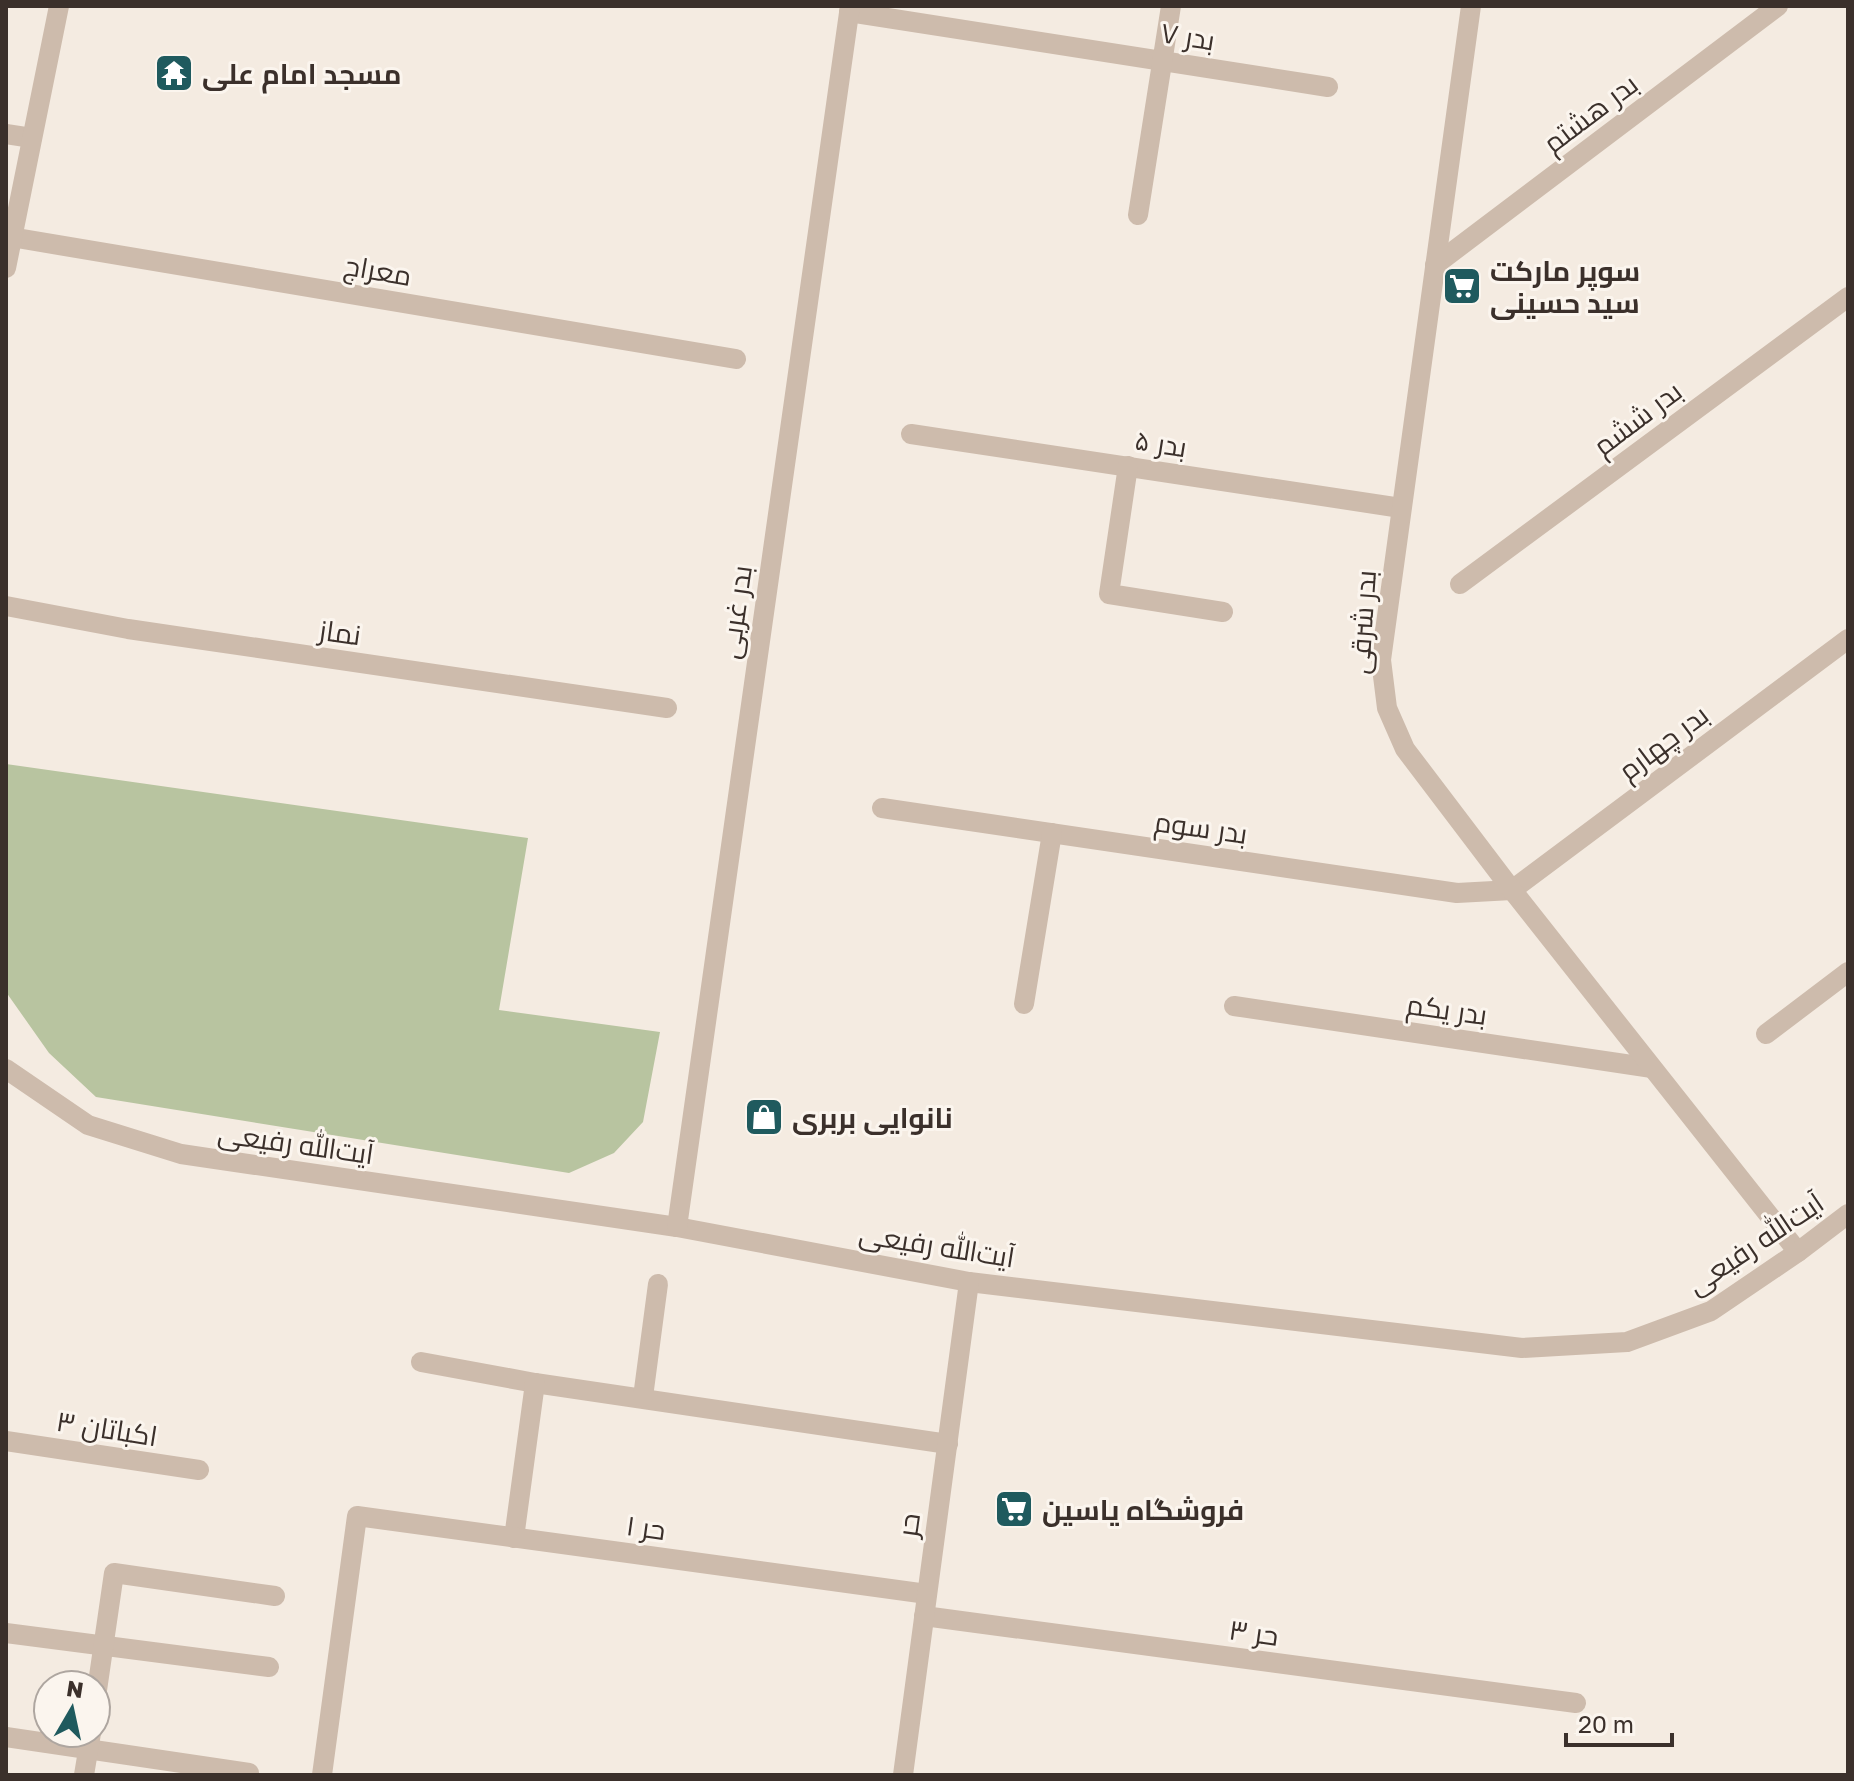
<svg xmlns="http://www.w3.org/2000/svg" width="1854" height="1781" viewBox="0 0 1854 1781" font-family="'Golos Text',Cairo,sans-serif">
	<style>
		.green { fill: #b8c4a0 }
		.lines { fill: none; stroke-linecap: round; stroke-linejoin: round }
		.minor { stroke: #cdbbac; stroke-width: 20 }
		.tertiary { stroke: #cdbbac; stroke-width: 20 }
		.labels { text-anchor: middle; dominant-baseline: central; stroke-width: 6; stroke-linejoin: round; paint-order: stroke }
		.street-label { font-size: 28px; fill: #3b302b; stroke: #fbf5ee }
		.poi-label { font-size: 28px; font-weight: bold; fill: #3b302b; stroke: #fbf5ee; text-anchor: start }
	</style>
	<rect width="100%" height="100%" fill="#f4ebe1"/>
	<polygon class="green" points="6,764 528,838 499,1010 660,1032 643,1122 614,1153 569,1173 96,1097 49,1053 6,992"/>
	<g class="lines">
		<g class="minor">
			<polyline points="849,12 1328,87"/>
			<polyline points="1138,215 1171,6"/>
			<polyline points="11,237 736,359"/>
			<polyline points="1435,265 1778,6"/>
			<polyline points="911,434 1401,508"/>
			<polyline points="1128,466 1109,594 1223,612"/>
			<polyline points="1460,584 1848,297"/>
			<polyline points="6,606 128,629 667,708"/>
			<polyline points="882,808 1457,893 1512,890 1848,639"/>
			<polyline points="1024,1004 1052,833"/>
			<polyline points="1234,1006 1652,1068"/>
			<polyline points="1766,1034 1848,972"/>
			<polyline points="421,1362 535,1383 948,1444"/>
			<polyline points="643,1397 658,1284"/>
			<polyline points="6,1441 199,1470"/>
			<polyline points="514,1538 535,1383"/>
			<polyline points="924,1616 1576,1703"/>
			<polyline points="6,1633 269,1667"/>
			<polyline points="96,1697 114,1573 275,1596"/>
			<polyline points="6,1737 249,1773"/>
			<polyline points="84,1775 91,1733"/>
			<polyline points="322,1775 357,1516 927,1594"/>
		</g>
		<g class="tertiary">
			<polyline points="1471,6 1381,660 1387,708 1405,749 1512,890 1798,1252"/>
			<polyline points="6,134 32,138"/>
			<polyline points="6,268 59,6"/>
			<polyline points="6,1069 88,1125 181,1154 677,1227 969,1282 1522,1348 1627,1342 1711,1311 1798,1252 1848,1214"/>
			<polyline points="677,1227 850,6"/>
			<polyline points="903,1775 969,1282"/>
		</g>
	</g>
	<defs>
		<g id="temple-square" transform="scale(2)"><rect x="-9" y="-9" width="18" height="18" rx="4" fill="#1f5a5e" stroke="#fbf5ee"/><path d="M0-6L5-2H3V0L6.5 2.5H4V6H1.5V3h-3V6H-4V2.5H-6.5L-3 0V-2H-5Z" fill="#fff"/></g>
		<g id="supermarket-square" transform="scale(2)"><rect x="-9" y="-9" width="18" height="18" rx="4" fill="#1f5a5e" stroke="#fbf5ee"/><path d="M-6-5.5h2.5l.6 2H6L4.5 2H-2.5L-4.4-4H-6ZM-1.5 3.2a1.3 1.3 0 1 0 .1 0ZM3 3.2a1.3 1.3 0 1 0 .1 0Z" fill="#fff"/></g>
		<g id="shop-square" transform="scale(2)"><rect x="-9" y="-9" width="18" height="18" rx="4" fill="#1f5a5e" stroke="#fbf5ee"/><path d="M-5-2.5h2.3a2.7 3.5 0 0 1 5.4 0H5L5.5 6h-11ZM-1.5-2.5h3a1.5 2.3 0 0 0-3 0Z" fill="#fff"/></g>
	</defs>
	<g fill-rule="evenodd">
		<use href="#temple-square" x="174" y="73"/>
		<use href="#supermarket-square" x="1462" y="286"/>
		<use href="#shop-square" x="764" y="1117"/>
		<use href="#supermarket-square" x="1014" y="1509"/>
	</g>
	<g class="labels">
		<g class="street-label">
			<text transform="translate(1188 36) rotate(9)">بدر ۷</text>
			<text transform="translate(1590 113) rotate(-37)">بدر هشتم</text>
			<text transform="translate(378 270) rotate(10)">معراج</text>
			<text transform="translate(1637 418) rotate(-37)">بدر ششم</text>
			<text transform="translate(1161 443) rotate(9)">بدر ۵</text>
			<text transform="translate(735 612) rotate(-82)">بدر غربی</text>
			<text transform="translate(1362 622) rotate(-86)">بدر شرقی</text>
			<text transform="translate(340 632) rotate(8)">نماز</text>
			<text transform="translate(1663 742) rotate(-37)">بدر چهارم</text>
			<text transform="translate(1201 827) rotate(8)">بدر سوم</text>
			<text transform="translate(1447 1009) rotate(8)">بدر یکم</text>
			<text transform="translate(296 1143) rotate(8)">آیت‌الله رفیعی</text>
			<text transform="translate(1755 1243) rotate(-34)">آیت‌الله رفیعی</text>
			<text transform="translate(937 1245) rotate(9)">آیت‌الله رفیعی</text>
			<text transform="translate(107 1428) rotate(9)">اکباتان ۳</text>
			<text transform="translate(908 1525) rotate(-82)">حر</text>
			<text transform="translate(646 1527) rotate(8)">حر ۱</text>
			<text transform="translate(1254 1632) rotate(8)">حر ۳</text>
		</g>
		<g class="poi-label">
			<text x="202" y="73">مسجد امام علی</text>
			<text x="1490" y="270">سوپر مارکت<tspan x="1490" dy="32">سید حسینی</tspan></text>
			<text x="792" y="1117">نانوایی بربری</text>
			<text x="1042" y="1509">فروشگاه یاسین</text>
		</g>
	</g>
	<rect width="1854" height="1781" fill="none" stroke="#3b302b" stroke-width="16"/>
	<g transform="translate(72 1709) rotate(9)"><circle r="38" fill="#fbf5ee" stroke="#aea6a0" stroke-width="2"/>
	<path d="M0-6L14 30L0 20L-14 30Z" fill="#1f5a5e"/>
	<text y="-12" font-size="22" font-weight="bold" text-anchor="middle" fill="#3b302b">N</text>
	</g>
	<path d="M1566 1733v12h106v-12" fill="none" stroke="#3b302b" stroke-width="4"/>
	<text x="1578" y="1733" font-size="24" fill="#3b302b" stroke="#fbf5ee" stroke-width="6" paint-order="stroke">20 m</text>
</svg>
